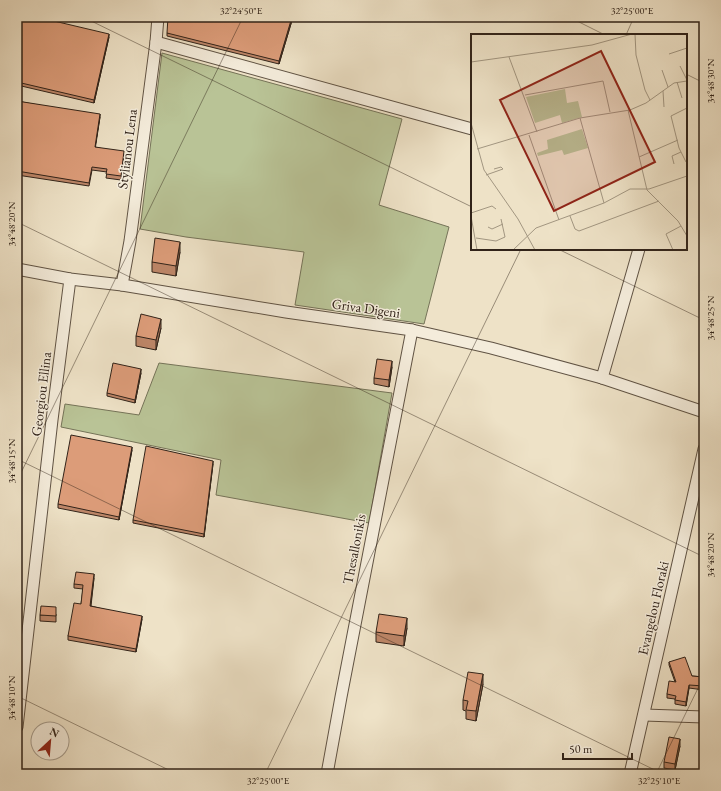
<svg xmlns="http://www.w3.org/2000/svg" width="721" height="791" viewBox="0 0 721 791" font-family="'EB Garamond',serif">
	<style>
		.green { fill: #b9c396; stroke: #757358 }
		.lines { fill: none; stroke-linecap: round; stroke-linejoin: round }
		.minor-casing { stroke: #605344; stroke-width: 13 }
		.minor { stroke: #f4ecdb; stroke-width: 11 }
		.wall { fill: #bd8668; stroke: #312319 }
		.shaded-wall { fill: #9a6d55; stroke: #312319 }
		.building { fill: #dc9c79; stroke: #312319 }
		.ticks { fill: none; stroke: #312319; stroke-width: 1; stroke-opacity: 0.45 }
		.labels { text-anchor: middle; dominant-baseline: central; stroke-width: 3; stroke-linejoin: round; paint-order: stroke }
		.street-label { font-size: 14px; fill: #312319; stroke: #f4ecdb }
		.inset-road { fill: none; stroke: #a29681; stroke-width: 1 }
		.view { fill: #8f2418; fill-opacity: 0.15; stroke: #8f2418; stroke-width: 2 }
		.inset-edge { fill: none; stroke: #312319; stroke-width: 2 }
		.neatline { fill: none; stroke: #312319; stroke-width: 1.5 }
		.ticks-label { font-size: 10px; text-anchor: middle; fill: #312319 }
	</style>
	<rect width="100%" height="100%" fill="#eee2c7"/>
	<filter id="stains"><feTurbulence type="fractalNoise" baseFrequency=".005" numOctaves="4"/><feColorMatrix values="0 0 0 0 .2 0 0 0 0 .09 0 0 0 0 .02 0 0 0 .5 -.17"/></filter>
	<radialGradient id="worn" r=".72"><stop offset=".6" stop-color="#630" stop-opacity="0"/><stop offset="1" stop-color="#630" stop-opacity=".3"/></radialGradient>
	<g class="green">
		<polygon points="162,53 402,119 379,205 449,227 424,324 295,305 304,252 186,237 140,229"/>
		<polygon points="159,363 392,393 369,523 216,495 221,460 61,427 65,404 139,415"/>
	</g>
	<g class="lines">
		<g class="minor-casing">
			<g id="minor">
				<polyline points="156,42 472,129"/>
				<polyline points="17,269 70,279 122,285 286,312 412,330 491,348 602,378 704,412"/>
				<polyline points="122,285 130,241 156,42 158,17"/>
				<polyline points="602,378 639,249"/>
				<polyline points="644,715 704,717"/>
				<polyline points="17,727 52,420 70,279"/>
				<polyline points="327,774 341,697 412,330"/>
				<polyline points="630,774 704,449"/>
			</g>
		</g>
		<use href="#minor" class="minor"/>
	</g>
	<g class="wall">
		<polygon points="17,17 109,37 94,103 17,85"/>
		<polygon points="293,17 279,64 167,36 167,33"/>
		<polygon points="17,101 100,117 95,147 124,154 121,180 106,178 107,172 92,170 89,186 17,175"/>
		<polygon points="180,252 176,276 152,272 152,262"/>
		<polygon points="161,328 156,350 136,346 136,336"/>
		<polygon points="392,367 389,387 374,384 374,378"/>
		<polygon points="141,373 135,403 107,396 107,393"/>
		<polygon points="132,450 119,520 58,508 58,504"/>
		<polygon points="213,464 204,537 133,523 133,520"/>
		<polygon points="94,578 91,606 142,619 136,652 68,640 68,636 81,604 83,589 74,588 74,584"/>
		<polygon points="56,614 56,622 40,621 40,615"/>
		<polygon points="407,628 404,646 376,642 376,632"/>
		<polygon points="669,662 692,676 704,677 704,690 689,688 686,706 675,704 675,699 667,698 667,694 675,682 669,665"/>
		<polygon points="483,684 476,721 466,719 466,711 463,710 463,700"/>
		<polygon points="680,746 675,770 664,768 664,762"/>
	</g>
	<g class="shaded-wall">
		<polygon points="292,17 293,17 279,64 279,61"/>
		<polygon points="109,34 109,37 94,103 94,100"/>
		<polygon points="100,114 100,117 95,150 95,147"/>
		<polygon points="180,242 180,252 176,276 176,266"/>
		<polygon points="161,319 161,328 156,350 156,340"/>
		<polygon points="392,361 392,367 389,387 389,380"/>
		<polygon points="141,369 141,373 135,403 135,400"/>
		<polygon points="132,447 132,450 119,520 119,517"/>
		<polygon points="213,461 213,464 204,537 204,534"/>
		<polygon points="94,574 94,578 90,610 90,606"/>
		<polygon points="142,616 142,619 136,652 136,649"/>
		<polygon points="407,618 407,628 404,646 404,636"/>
		<polygon points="483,674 483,684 476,721 476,711"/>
		<polygon points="689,685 689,688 686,706 686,702"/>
		<polygon points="680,739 680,746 675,770 675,764"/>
	</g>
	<g class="building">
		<polygon points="17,17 37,17 109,34 94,100 17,82"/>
		<polygon points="168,17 292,17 279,61 167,33"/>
		<polygon points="17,101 100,114 95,147 124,151 121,176 106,174 107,169 92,167 89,183 17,171"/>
		<polygon points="155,238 180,242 176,266 152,262"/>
		<polygon points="141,314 161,319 156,340 136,336"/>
		<polygon points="377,359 392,361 389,380 374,378"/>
		<polygon points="113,363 141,369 135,400 107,393"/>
		<polygon points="71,435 132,447 119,517 58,504"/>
		<polygon points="146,446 213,461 204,534 133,520"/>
		<polygon points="76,572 94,574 90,606 142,616 136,649 68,636 74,603 81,604 83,585 74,584"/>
		<polygon points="41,606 56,607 56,616 40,615"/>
		<polygon points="379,614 407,618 404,636 376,632"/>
		<polygon points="685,657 692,676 704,677 704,686 689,685 686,702 675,700 676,696 667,694 669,681 676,682 669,662"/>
		<polygon points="468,672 483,674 476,711 466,710 468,701 463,700"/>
		<polygon points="669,737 680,739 675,764 664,762"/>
	</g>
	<path class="ticks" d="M83 17 472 207M569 17 605 35M626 35 634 17M686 74 704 83M17 222 704 557M558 249 704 320M17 459 663 774M17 481 243 17M17 696 177 774M265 774 521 249M656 774 704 676"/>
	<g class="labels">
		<g class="street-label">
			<text transform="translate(127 149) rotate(-83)">Stylianou Lena</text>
			<text transform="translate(366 308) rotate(8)">Griva Digeni</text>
			<text transform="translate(41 394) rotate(-83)">Georgiou Ellina</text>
			<text transform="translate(354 549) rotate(-79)">Thesallonikis</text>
			<text transform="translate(653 608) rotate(-77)">Evangelou Floraki</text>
		</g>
	</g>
	<g transform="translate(471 34)">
		<rect width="216" height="216" fill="#eee2c7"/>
		<path d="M94 55 96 69 107 67 111 83 91 89 89 81 64 89 55 63ZM111 95 117 114 93 121 91 116 67 122 66 119 77 115 76 106Z" fill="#b9c396"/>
		<path class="inset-road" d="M164 0 165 21 174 56 179 66M198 20 216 14M38 23 66 98M0 28 121 11 161 0M209 32 216 46M191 36 197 53M206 48 211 64M192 57 193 73M54 61 132 47 139 78M157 76 176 156 207 187 216 202M109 84 133 169M0 89 13 136 47 185 64 216M58 101 88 186M6 115 109 84 159 76 175 69 203 49 216 47M168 123 207 106M215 128 208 114 200 82 216 74M203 130 201 122 210 118M15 141 32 135 30 133 23 135M0 179 21 172 25 175M0 182 6 216M99 182 104 195 108 197 188 167M17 193 21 195 32 190M5 204 25 207 34 203 30 185M42 216 65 194 133 169 159 155H178L216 142M202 216 195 200 210 192"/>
		<path class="view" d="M130 17 184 128 83 177 29 66Z"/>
		<rect width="216" height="216" class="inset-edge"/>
	</g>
	<rect width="721" height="791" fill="none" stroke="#eee2c7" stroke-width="44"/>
	<g transform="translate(50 741) rotate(26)"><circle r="19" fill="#f4ecdb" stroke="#a69c8d"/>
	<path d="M0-3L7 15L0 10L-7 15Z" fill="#8f2418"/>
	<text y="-6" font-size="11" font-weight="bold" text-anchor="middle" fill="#312319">N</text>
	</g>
	<path d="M563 753v6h69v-6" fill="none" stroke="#312319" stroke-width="2"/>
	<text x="569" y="753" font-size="12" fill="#312319" stroke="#f4ecdb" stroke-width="3" paint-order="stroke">50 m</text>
	<rect x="22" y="22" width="677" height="747" class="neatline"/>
	<g class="ticks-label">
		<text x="241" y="14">32°24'50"E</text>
		<text x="632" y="14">32°25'00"E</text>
		<text transform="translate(710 81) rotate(-90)" y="4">34°48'30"N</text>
		<text transform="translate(11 224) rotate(-90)" y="4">34°48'20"N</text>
		<text transform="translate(710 318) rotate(-90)" y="4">34°48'25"N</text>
		<text transform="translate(11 461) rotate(-90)" y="4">34°48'15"N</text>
		<text transform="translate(710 555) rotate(-90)" y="4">34°48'20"N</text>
		<text transform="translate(11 698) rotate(-90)" y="4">34°48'10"N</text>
		<text x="268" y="784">32°25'00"E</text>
		<text x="659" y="784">32°25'10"E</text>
	</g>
	<rect width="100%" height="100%" filter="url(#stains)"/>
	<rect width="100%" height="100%" fill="url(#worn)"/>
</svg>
